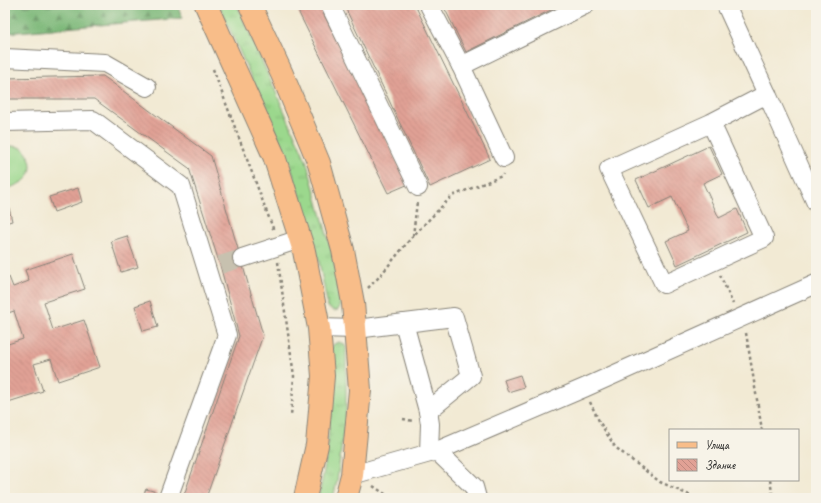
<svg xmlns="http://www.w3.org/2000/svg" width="821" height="503" viewBox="0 0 821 503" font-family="Caveat,sans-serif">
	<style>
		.grass { fill: url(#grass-tufts); stroke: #5c7a54 }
		.forest { fill: url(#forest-firs); stroke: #4c6a4a }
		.pitch { fill: #9bd88d; stroke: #5c7a54 }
		.building { fill: url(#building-back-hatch) }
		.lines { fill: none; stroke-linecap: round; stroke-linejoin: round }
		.minor-tunnel { stroke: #c7c1af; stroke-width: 18; stroke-dasharray: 18 9; stroke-linecap: butt }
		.minor-casing { stroke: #878378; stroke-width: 20 }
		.major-casing { stroke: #878378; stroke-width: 24 }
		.path { stroke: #878378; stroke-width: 2.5; stroke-dasharray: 3 3; stroke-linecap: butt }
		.minor { stroke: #fff; stroke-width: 18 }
		.major { stroke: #f8bd89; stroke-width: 22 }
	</style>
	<defs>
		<pattern id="grass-tufts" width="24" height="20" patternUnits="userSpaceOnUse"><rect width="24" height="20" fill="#9bd88d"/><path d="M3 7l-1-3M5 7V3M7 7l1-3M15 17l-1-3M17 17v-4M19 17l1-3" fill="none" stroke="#85b979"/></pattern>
		<pattern id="forest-firs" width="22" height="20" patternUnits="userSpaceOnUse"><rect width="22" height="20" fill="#7cb878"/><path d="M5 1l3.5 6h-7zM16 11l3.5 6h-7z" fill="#659562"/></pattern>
		<pattern id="building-back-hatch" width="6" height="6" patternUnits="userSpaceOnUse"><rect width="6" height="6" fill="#e1a195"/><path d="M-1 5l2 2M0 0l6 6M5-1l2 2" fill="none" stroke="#c08a80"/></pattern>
	</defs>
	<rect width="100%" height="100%" fill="#f7f3e8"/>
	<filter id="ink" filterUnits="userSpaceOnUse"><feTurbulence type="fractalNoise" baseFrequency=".025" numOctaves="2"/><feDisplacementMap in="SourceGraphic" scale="8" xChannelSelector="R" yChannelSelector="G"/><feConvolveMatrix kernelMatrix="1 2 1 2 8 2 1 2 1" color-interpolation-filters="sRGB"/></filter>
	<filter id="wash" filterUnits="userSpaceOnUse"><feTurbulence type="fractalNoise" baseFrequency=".012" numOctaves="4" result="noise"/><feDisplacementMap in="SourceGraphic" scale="16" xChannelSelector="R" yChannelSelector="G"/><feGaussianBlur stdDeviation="0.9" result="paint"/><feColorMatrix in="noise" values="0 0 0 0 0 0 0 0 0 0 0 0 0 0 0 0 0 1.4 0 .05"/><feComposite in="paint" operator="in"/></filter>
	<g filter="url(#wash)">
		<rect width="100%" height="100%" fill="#f2ead4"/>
		<g class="grass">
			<polygon points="219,5 237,5 306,160 333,256 341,305 338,310 334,311 328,307 319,261 291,167"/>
			<path d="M339 342 344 344 346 347V411L337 481 333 498H318C331 449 331 399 331 348L334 344Z"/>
		</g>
		<polygon class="forest" points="5,5 177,5 183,18 5,33"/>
		<path class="pitch" d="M5 146C11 146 19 146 23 149 31 156 34 169 27 178 22 184 12 187 5 189Z"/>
		<g id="blocks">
			<g class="building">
				<polygon points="295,5 319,5 409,184 388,193"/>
				<polygon points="344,5 415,5 490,159 430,187"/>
				<polygon points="443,5 561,5 466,52"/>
				<polygon points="103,76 211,156 263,335 206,498 183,498 239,336 220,265 189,168 94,99 5,99 5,78"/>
				<polygon points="709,146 722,174 703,183 719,218 737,209 747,232 677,265 666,241 688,231 672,197 649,208 636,180"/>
				<polygon points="78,188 82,202 54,212 49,197"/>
				<polygon points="9,208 12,221 5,223 5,209"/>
				<polygon points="127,236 138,267 121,272 111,241"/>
				<polygon points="73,254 85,289 44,302 53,330 84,320 100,367 58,381 51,359 34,364 43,391 5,403 5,345 23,339 14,311 5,314 5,279 9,277 13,287 29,281 25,270"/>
				<polygon points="150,301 158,327 143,331 135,306"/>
				<polygon points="520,375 524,387 508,392 504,380"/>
				<polygon points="146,489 157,492 155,498 142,498"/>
			</g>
		</g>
	</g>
	<g filter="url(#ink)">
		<use href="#blocks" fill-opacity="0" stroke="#878378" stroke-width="1"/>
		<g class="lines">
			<polyline class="minor-tunnel" points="220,265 242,258"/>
			<g class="minor-casing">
				<g id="minor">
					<polyline points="330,5 418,187"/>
					<polyline points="429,5 461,66 504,158"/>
					<polyline points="726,5 767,94"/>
					<polyline points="5,58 105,63 147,87"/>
					<polyline points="461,66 585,5"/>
					<polyline points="5,122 93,120 181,186 227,335 168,498"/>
					<polyline points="711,123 764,238 664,284 609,169 711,123 767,94 816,203"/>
					<polyline points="242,258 300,239"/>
					<polyline points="404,323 428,411 430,424 429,453"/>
					<polyline points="319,328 356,329 454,317 471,376 428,411"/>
					<polyline points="437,451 474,487 477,498"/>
					<polyline points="352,475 437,451 584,388 816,284"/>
				</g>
			</g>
			<g class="major-casing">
				<g id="major">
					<polyline points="206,5 274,156 304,251 319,328 323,376 317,445 305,498"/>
					<polyline points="250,5 282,74 319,163 343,250 353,303 360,390 352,475 346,498"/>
				</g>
			</g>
			<g class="path">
				<polyline points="213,69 274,231"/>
				<polyline points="413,236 417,202"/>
				<polyline points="278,262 294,376 291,416"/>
				<polyline points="720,275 733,304"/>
				<polyline points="368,288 379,277 412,237 452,196 502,176 503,174"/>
				<polyline points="746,333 762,430"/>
				<polyline points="590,402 599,421 615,447 660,482 696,498"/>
				<polyline points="403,419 413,421"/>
				<polyline points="770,480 773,498"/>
				<polyline points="373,486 391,498"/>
			</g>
			<use href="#minor" class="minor"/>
			<use href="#major" class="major"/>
		</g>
	</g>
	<rect width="821" height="503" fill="none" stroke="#f7f3e8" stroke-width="20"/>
	<rect x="669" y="429" width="130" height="52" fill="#f7f3e8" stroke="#9f9d96"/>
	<rect x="677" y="442" width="20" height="6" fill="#f8bd89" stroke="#9f9d96"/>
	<text x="705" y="449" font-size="12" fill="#1c1c1c">Улица</text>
	<rect x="677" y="459" width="20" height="12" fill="url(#building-back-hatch)" stroke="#9f9d96"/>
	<text x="705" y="469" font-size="12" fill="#1c1c1c">Здание</text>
</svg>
